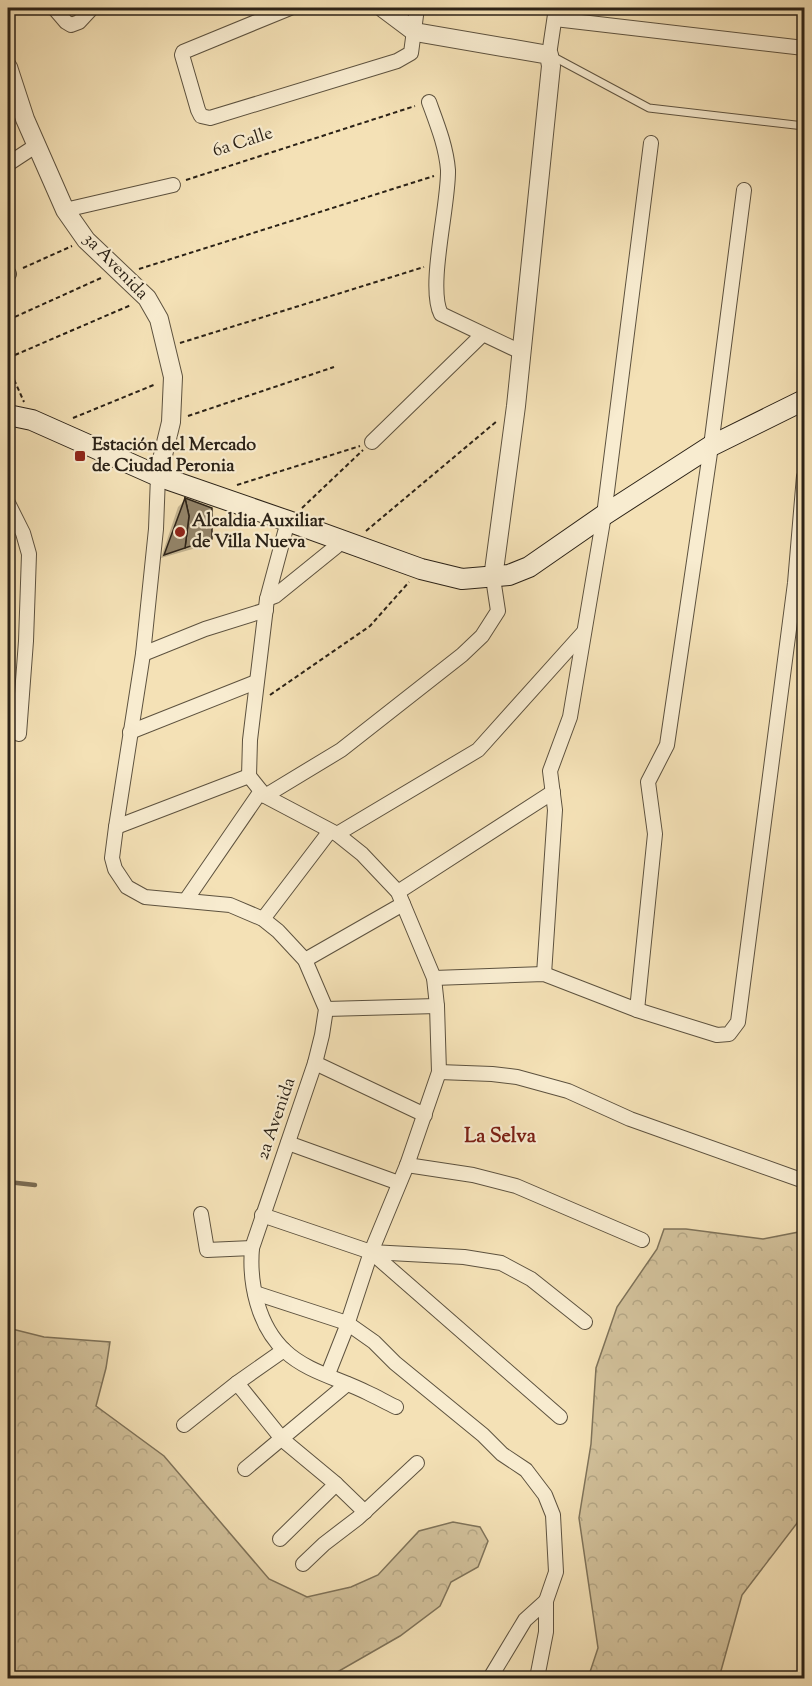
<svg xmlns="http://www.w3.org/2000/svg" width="812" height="1686" viewBox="0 0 812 1686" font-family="'Sorts Mill Goudy',serif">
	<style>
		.forest { fill: url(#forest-crowns); stroke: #7e7259; stroke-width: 1.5 }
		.shadow { fill: #0003 }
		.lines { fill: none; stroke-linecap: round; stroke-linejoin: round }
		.stream { stroke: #7b6e56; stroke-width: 4.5 }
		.building { fill: #94856a; stroke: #2b2217; stroke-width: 1.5 }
		.service-casing { stroke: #5d523f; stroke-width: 9 }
		.minor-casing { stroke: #5d523f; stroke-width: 16 }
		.tertiary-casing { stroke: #5d523f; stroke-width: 20 }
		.secondary-casing { stroke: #2b2217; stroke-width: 22 }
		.path { stroke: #2b2217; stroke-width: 2; stroke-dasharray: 4.5 3; stroke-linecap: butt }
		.service { stroke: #f8ecd0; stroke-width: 7 }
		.minor { stroke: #f8ecd0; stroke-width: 14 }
		.tertiary { stroke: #f8ecd0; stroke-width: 18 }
		.secondary { stroke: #f8ecd0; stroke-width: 20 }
		.poi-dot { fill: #8f2418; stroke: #f8ecd0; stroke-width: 2 }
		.labels { text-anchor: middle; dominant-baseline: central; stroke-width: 4.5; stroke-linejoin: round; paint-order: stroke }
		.street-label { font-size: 18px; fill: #2b2217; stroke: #f8ecd0 }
		.poi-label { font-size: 18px; font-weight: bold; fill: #2b2217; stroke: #f8ecd0; text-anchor: start }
		.neighbourhood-label { font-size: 20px; font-weight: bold; fill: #7a1f14; stroke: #f8ecd0 }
	</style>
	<defs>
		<pattern id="forest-crowns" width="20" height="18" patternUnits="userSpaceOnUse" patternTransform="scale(1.5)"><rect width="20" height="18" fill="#d2c19b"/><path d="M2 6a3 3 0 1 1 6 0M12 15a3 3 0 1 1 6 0" fill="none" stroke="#b4a685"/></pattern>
	</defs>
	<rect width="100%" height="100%" fill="#f4e1b6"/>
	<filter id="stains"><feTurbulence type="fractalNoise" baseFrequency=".00333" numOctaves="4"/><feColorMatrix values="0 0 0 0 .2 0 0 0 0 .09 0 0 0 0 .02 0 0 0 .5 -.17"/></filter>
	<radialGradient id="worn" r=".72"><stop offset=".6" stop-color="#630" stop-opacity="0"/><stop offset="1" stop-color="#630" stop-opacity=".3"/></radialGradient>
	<g class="forest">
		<polygon points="664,1229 686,1229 763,1239 804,1231 804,1514 742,1595 719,1678 588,1678 598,1648 579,1518 591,1444 596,1368 617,1307 657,1249"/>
		<polygon points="8,1328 44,1337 110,1342 106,1368 96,1406 164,1456 269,1579 307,1597 351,1587 378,1575 419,1531 453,1522 480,1527 488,1541 478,1567 451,1582 440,1606 400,1636 332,1675 331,1678 8,1678"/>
	</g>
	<polygon class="shadow" points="185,500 211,538 203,546 161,558 178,507"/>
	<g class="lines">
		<polyline class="stream" points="8,1182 35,1185"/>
	</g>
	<g class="building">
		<polygon points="185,498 212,508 212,539 185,548 189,516"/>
		<polygon points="185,498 189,516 185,548 164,555"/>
	</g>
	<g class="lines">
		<g class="service-casing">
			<polyline id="service" points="552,56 649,108 804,126"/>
		</g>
		<g class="minor-casing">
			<g id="minor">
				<polyline points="54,8 66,22 71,25 79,22 92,8"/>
				<polyline points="290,8 183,52 182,55 198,110 201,116 210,118 397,61 411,53 417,8"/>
				<polyline points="555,19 804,48"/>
				<polyline points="549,55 556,8"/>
				<path d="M429 102C437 124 446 146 448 170 449 204 427 287 441 314L521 352"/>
				<polyline points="8,164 37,145"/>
				<polyline points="65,210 173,185"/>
				<polyline points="8,272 9,274"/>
				<polyline points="372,442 482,335"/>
				<path d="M158 476 156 529 143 654 116 827 112 858 115 869 127 887 145 897 230 905 263 919 278 931 305 960 326 1009 322 1035 315 1063 252 1248C249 1283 258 1326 285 1351 307 1372 341 1379 368 1393 377 1397 387 1403 396 1407"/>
				<polyline points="8,503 23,533 29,554 26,641 19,734"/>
				<polyline points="288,521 267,599 250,740 249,776 265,796 337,834 362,854 398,892 434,978 437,1006 439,1072 407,1165 371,1252 345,1331 328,1374"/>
				<polyline points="267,599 275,596 343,541"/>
				<polyline points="143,654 205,629 266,610"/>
				<polyline points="130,732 256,682"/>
				<polyline points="265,796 341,750 462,655 482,636 498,611 493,578"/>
				<polyline points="116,827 249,776"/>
				<polyline points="337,834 478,750 583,633"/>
				<polyline points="398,892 553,792"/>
				<polyline points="186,900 261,791"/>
				<polyline points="263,919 330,831"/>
				<polyline points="305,960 403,904"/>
				<polyline points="544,974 555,810 550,771 570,717 604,515 651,143"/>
				<polyline points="434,978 544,974 637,1010 717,1035 729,1034 738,1022 795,583 804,476"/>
				<polyline points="326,1009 437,1006"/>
				<polyline points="637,1010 655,834 648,782 667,745 711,446 744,190"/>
				<polyline points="315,1063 425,1115"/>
				<polyline points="439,1072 492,1074 517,1077 568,1091 630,1119 804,1181"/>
				<polyline points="288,1143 399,1183"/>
				<polyline points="407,1165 473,1175 516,1186 642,1240"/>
				<polyline points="201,1214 207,1250 252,1248"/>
				<polyline points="262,1215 371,1252 464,1257 501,1263 531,1279 585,1322"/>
				<polyline points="371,1252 560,1417"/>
				<polyline points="255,1293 347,1323 374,1342 395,1363 483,1435 502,1454 526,1470 545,1495 553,1515 556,1572 546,1601 546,1632 537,1678"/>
				<polyline points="237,1383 283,1440 336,1484 365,1512"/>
				<polyline points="184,1425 237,1383 284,1350"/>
				<polyline points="245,1469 347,1384"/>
				<polyline points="280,1539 336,1484"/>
				<polyline points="303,1564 324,1544 358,1518 417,1463"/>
				<polyline points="490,1678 525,1620 546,1601"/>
			</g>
		</g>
		<g class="tertiary-casing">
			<g id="tertiary">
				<polyline points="383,8 415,32 549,55 551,66 516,406 493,578"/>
				<polyline points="8,67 25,119 65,210 86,240 147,298 159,319 173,377 171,422 158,476"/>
			</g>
		</g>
		<g class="secondary-casing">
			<polyline id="secondary" points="8,415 32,420 158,476 288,521 421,569 462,579 509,575 529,567 604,515 711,446 804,400"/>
		</g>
		<g class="path">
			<polyline points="186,180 415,106"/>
			<polyline points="23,268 72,246"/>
			<polyline points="139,269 434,176"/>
			<polyline points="8,320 101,278"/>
			<polyline points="180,343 424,267"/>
			<polyline points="8,358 131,305"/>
			<polyline points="8,366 24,402"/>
			<polyline points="188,416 334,367"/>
			<polyline points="73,418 156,384"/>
			<polyline points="237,485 360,446"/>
			<polyline points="302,508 363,450"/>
			<polyline points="366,531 497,421"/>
			<polyline points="270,695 370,626 409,582"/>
		</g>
		<use href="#service" class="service"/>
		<use href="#minor" class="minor"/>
		<use href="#tertiary" class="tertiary"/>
		<use href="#secondary" class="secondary"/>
	</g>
	<g class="poi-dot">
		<rect x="74" y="450" width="12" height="12" rx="3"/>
		<circle cx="180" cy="532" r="6"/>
	</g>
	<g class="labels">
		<g class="street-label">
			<text transform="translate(243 143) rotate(-18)">6a Calle</text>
			<text transform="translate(115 267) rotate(46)">3a Avenida</text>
			<text transform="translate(277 1119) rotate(-71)">2a Avenida</text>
		</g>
		<g class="poi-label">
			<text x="92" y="446">Estación del Mercado<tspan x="92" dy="21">de Ciudad Peronia</tspan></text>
			<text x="192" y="522">Alcaldia Auxiliar<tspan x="192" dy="21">de Villa Nueva</tspan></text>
		</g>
		<g class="neighbourhood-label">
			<text x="500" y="1137">La Selva</text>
		</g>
	</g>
	<rect width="812" height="1686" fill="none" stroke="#f4e1b6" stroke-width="30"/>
	<rect x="9" y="9" width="794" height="1668" fill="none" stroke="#2b2217" stroke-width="3"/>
	<rect x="15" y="15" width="782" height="1656" fill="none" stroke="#2b2217" stroke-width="1.5"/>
	<rect width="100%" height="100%" filter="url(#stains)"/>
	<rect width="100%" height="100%" fill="url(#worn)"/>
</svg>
